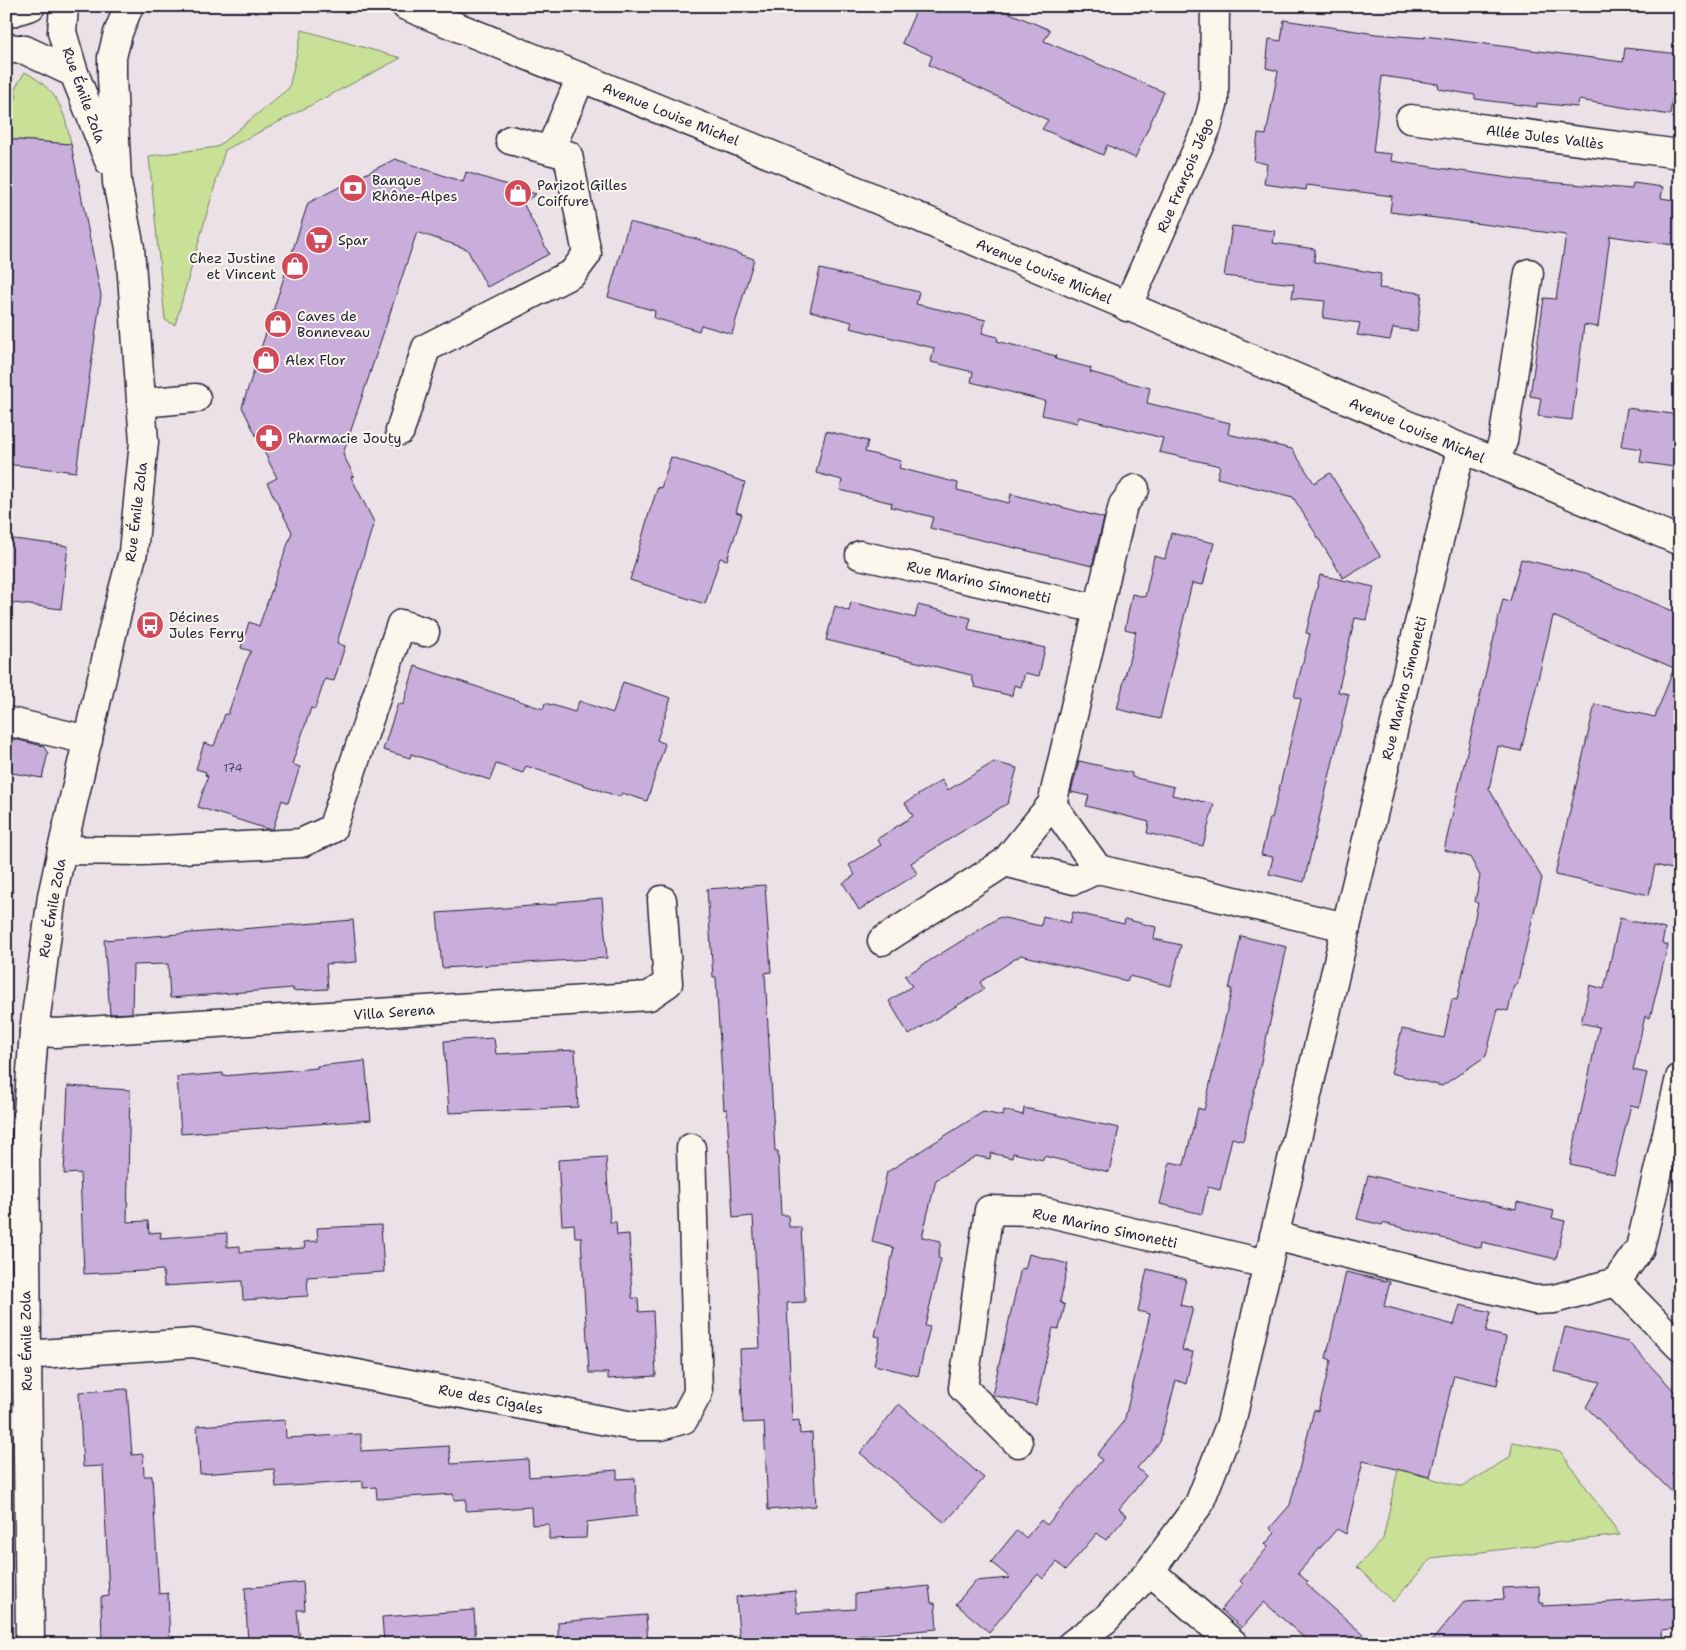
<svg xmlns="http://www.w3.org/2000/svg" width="1686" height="1650" viewBox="0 0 1686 1650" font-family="'Shantell Sans',sans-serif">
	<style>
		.green { fill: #c8e197; stroke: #758269 }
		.building { fill: #c9adda; stroke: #22223b }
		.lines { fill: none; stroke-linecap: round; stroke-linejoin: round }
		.minor-casing { stroke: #22223b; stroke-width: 31 }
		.minor { stroke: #fbf7ec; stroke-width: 28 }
		.labels { text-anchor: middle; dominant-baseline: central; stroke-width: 4; stroke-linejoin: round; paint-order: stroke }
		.number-label { font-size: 11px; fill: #4c4563 }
		.street-label { font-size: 14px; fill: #22223b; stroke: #fbf7ec }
		.poi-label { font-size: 14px; fill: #22223b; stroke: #fbf7ec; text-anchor: start }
	</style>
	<rect width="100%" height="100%" fill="#ece1e7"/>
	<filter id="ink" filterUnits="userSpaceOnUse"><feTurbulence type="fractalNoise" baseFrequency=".02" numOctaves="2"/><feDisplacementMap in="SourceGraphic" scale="10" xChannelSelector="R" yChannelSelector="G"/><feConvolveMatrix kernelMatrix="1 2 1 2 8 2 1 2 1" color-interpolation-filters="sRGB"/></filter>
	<g filter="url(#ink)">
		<g class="green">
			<polygon points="302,30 401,58 225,150 175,325 165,320 149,156 217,147 289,88"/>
			<path d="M25 72C58 90 64 109 71 144L6 139V116L17 96 14 90Z"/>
			<polygon points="1513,1442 1560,1451 1620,1535 1432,1558 1393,1602 1357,1567 1383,1539 1398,1469 1462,1487 1510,1457"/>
		</g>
		<g class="building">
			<polygon points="918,6 993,6 1050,30 1044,41 1164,92 1135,158 1107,145 1103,155 1042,129 1048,120 929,65 932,56 902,43"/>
			<polygon points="1284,20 1376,34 1425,38 1425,36 1623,62 1625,48 1679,54 1670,115 1579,100 1577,107 1537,103 1537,107 1475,99 1475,95 1439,89 1438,84 1382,76 1373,152 1392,154 1391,161 1523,180 1632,189 1633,183 1663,187 1661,198 1680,201 1680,246 1610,236 1598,327 1584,325 1572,420 1538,416 1541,398 1530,396 1544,298 1556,299 1566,235 1390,212 1392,196 1307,185 1306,190 1264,184 1267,164 1254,161 1258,134 1266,135 1278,71 1266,68 1269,39 1281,41"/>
			<polygon points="6,139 71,144 101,295 76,472 6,464"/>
			<polygon points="395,159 463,182 466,172 536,194 523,203 549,254 487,287 467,249 417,232 343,454 354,476 351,477 374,522 337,643 345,646 334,681 325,679 315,709 311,708 292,764 300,767 288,803 282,800 273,829 267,829 198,807 208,776 205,775 206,772 196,769 204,743 214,746 225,714 228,714 245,664 251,651 241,648 249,622 259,626 292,532 267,483 277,478 242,407 308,203"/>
			<polygon points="629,222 697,239 754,259 732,334 701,325 699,331 654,318 655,311 608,297"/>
			<polygon points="1232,226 1275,231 1273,243 1315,249 1314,262 1381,274 1379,288 1422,293 1417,331 1393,328 1390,340 1357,335 1360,323 1323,318 1325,301 1292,298 1294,284 1224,276"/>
			<polygon points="820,269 919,292 916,304 986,320 982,333 998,337 997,341 1056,356 1055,359 1091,368 1090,372 1150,388 1147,403 1230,423 1228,434 1292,449 1314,483 1330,473 1380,556 1343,578 1293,497 1217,478 1220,466 1159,452 1163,438 1079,417 1077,423 1042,415 1045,401 971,382 973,372 931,362 934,348 850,328 852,322 810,311"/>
			<polygon points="1627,408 1680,415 1680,468 1640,462 1642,449 1621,446"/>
			<polygon points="826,431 868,441 865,452 901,461 899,468 958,483 957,490 1009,503 1011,494 1104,518 1092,566 930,528 933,517 891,507 892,503 840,490 842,480 816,473"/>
			<polygon points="671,457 745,482 736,512 742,514 727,560 720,558 705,604 630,580 649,513 658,487 661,488"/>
			<polygon points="1171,533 1214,543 1203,585 1192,583 1160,719 1117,709 1136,632 1125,629 1132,594 1145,597 1154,556 1165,559"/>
			<polygon points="6,538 68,546 61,609 6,602"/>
			<polygon points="1521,559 1585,574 1680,614 1680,871 1655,865 1649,895 1555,875 1595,704 1655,717 1674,668 1553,616 1521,751 1498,746 1489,789 1542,878 1517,985 1514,985 1508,1011 1498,1009 1486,1056 1442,1086 1391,1073 1402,1029 1444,1038 1452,999 1457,1000 1478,903 1475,902 1480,876 1470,857 1444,850 1503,599 1510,601"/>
			<polygon points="1320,575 1374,587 1366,620 1355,618 1338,692 1349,694 1304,882 1269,874 1273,857 1261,855 1270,818 1272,818 1301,699 1294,697 1310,634 1306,633"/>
			<polygon points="851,602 915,618 918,605 971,618 968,630 1045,648 1039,676 1025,673 1021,687 1014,685 1012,696 975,687 971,675 826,640 835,606 849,611"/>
			<polygon points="415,666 543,709 545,703 575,712 579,701 613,713 623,682 671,698 657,740 665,744 647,801 622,793 620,797 526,766 523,773 496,764 490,780 411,754 410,758 383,750 398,703 403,705"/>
			<polygon points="6,737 43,746 48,753 42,778 6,772"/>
			<polygon points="1079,761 1132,773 1132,777 1174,787 1172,795 1214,804 1203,846 1147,833 1149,822 1086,806 1089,796 1071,792"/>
			<polygon points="994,762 1017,768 1008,803 911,863 917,874 859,910 843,883 855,875 849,865 881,845 877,839 913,816 905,803 942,780 948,790"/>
			<polygon points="765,885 771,972 765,973 775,1151 778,1151 781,1215 788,1215 789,1227 801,1227 805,1302 787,1303 792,1421 799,1420 800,1434 812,1433 816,1506 768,1510 764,1422 743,1423 740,1349 760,1348 753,1216 733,1218 727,1109 724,1110 716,977 713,977 707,889"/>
			<polygon points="602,898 607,958 442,968 437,913 558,904 558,902"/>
			<polygon points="1073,912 1124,924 1125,919 1156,927 1154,939 1181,945 1171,986 1129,976 1127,981 1021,955 980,982 984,989 909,1035 889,1001 912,986 905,976 1000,917 1041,926 1043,916 1070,923"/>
			<polygon points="1620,918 1665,929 1662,943 1668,945 1650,1018 1645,1016 1633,1070 1647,1073 1639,1107 1631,1105 1614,1174 1570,1164 1599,1027 1581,1023 1590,985 1604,989"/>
			<polygon points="353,920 357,962 326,964 328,989 293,991 293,988 170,998 168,964 133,965 132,1013 110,1014 104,940"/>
			<polygon points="1241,936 1287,947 1243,1141 1232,1138 1220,1190 1208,1187 1202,1214 1160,1204 1170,1162 1184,1165 1198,1108 1204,1110 1232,989 1229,989"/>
			<polygon points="494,1038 496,1054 575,1050 578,1107 449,1113 444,1041"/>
			<polygon points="365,1061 371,1120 181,1134 177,1077 223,1073 223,1076 317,1068 317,1066"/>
			<polygon points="68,1086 130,1090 127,1222 148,1221 149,1233 161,1232 160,1238 227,1233 227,1247 240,1246 240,1252 305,1248 304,1242 318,1241 317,1228 381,1225 384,1272 307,1277 308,1296 243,1300 242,1281 164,1286 163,1270 84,1274 80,1173 64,1174"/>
			<polygon points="1024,1108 1119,1128 1109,1172 1044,1156 1043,1160 1013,1153 1012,1158 991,1153 990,1159 976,1156 936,1180 922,1237 941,1241 938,1258 941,1259 925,1326 930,1327 918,1376 874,1365 880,1337 875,1336 894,1248 872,1242 887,1172 983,1112 1003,1116 1004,1110 1023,1115"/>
			<polygon points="606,1157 610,1222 616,1222 617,1235 629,1234 632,1298 638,1298 639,1312 653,1311 656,1376 608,1379 608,1373 589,1373 581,1237 575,1237 574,1224 562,1225 558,1160"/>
			<polygon points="1368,1175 1516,1209 1517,1202 1554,1211 1552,1218 1565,1221 1556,1259 1482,1242 1481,1248 1383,1223 1382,1225 1357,1219"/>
			<polygon points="1029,1254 1068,1264 1060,1302 1065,1305 1059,1329 1053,1328 1036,1405 992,1395 1021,1268 1025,1269"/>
			<polygon points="1147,1269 1186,1279 1180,1305 1193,1308 1182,1350 1193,1352 1186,1384 1176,1380 1160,1442 1137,1468 1146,1476 1119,1509 1127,1516 1106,1540 1097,1533 1066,1570 1057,1562 1043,1579 1038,1574 989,1632 956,1604 975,1581 1010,1578 991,1562 1017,1530 1026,1538 1041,1520 1047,1525 1102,1460 1097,1455 1124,1422 1150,1314 1138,1311"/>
			<polygon points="1346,1272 1390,1282 1384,1306 1454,1325 1460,1305 1491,1312 1486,1332 1506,1337 1497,1385 1454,1375 1430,1477 1363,1461 1346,1534 1337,1529 1298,1573 1308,1582 1306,1584 1374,1644 1311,1644 1264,1602 1242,1628 1221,1610 1243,1584 1240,1581 1268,1547 1265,1544 1275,1533 1270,1528 1290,1505 1314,1410 1318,1411 1331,1360 1326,1358"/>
			<polygon points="1565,1327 1628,1342 1680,1397 1680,1500 1586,1407 1600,1382 1554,1371"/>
			<polygon points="127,1389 132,1455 143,1454 144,1476 152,1476 159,1594 168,1593 170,1644 102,1644 101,1597 109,1596 103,1466 83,1467 79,1392"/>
			<polygon points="899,1404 984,1478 945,1523 860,1453"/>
			<polygon points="285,1420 286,1438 361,1434 361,1451 449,1446 451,1464 528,1459 529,1477 617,1470 617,1479 635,1478 637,1516 587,1522 586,1538 549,1539 549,1524 532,1525 531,1507 466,1511 466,1499 454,1500 453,1494 377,1499 376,1487 363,1488 363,1481 276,1487 274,1469 200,1474 197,1426"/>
			<polygon points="303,1582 305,1610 297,1610 300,1644 248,1644 245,1588"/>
			<polygon points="929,1586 931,1603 935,1603 937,1629 858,1636 859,1644 740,1644 736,1597 795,1591 797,1613 855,1609 855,1594"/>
			<polygon points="1539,1586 1540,1603 1543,1603 1543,1606 1680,1598 1680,1628 1662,1630 1663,1644 1429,1644 1465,1601 1504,1599 1503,1588"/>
			<polygon points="474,1610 476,1644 384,1644 382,1617"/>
			<polygon points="646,1615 648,1644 558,1644 558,1622"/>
		</g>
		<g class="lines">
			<g class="minor-casing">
				<g id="minor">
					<polyline points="64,6 62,32 74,73 109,161"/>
					<polyline points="406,6 796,165 1680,541"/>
					<polyline points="6,14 31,6"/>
					<polyline points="6,48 25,50 74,73"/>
					<polyline points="1410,119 1680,154"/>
					<polyline points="550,150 581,77"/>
					<polyline points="1127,307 1207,127 1214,101 1215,6"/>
					<polyline points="142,403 196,398"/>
					<polyline points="400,431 426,348 573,273 587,254 568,155 510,140"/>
					<polyline points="1495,463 1503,441 1529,273"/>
					<polyline points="860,555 1098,609"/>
					<polyline points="6,721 88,740"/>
					<polyline points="1052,804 1098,869"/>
					<polyline points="62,850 142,851 301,843 332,829 401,624 425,632"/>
					<polyline points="1005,862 1074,880 1098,869 1346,927"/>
					<polyline points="882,941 1005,862 1052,804 1123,505 1135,489"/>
					<polyline points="34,1031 55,1033 649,996 668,983 662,900"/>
					<polyline points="1274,1236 1535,1300 1554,1299 1616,1282 1640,1248 1680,1078"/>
					<polyline points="1616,1282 1680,1347"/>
					<polyline points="26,1355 193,1343 633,1426 661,1426 684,1419 698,1393 691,1148"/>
					<polyline points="1018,1443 963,1388 989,1210 1042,1211 1267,1264"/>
					<polyline points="1150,1571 1234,1644"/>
					<polyline points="30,1644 25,1153 34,1031 52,896 62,850 116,617 133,552 144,442 130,248 117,182 112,77 112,57 118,33 129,6"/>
					<polyline points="1072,1644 1105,1620 1150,1571 1199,1504 1231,1423 1346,927 1461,449"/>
				</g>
			</g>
			<use href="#minor" class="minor"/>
		</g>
	</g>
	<defs>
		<g id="bank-disc" transform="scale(1.4375)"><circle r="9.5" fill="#d1495b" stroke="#fbf7ec"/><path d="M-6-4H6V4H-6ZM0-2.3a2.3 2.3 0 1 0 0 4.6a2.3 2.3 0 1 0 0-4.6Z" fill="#fff"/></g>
		<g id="shop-disc" transform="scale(1.4375)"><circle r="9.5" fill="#d1495b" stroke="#fbf7ec"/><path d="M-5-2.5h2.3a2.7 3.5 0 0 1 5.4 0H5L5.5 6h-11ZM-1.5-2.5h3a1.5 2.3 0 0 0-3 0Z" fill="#fff"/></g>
		<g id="supermarket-disc" transform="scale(1.4375)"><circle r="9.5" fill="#d1495b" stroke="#fbf7ec"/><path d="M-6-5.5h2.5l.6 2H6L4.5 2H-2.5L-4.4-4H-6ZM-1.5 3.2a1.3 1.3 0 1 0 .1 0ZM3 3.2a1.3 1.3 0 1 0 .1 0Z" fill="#fff"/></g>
		<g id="pharmacy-disc" transform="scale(1.4375)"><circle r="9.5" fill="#d1495b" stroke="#fbf7ec"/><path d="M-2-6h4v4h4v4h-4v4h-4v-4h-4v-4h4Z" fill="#fff"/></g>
		<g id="bus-disc" transform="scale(1.4375)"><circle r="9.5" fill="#d1495b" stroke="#fbf7ec"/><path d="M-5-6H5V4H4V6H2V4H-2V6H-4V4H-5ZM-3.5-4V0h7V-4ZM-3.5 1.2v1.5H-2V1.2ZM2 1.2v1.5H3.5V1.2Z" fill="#fff"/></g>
	</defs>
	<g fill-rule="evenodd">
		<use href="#bank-disc" x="353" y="188"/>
		<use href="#shop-disc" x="518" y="193"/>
		<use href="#supermarket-disc" x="319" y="240"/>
		<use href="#shop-disc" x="295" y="266"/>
		<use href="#shop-disc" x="278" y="324"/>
		<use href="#shop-disc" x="266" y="360"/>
		<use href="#pharmacy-disc" x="269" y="438"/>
		<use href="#bus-disc" x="150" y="625"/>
	</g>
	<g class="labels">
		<g class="number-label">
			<text x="233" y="768">174</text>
		</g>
		<g class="street-label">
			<text transform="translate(84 95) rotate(70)">Rue Émile Zola</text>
			<text transform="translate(671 114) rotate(22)">Avenue Louise Michel</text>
			<text transform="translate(1545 137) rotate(7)">Allée Jules Vallès</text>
			<text transform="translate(1185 175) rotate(-67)">Rue François Jégo</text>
			<text transform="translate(1044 271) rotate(23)">Avenue Louise Michel</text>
			<text transform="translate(1417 430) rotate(23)">Avenue Louise Michel</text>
			<text transform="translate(136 512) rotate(-83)">Rue Émile Zola</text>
			<text transform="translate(979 582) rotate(13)">Rue Marino Simonetti</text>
			<text transform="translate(1404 688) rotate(-76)">Rue Marino Simonetti</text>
			<text transform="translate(52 908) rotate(-80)">Rue Émile Zola</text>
			<text transform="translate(394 1012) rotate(-4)">Villa Serena</text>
			<text transform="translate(1105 1228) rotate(12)">Rue Marino Simonetti</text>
			<text transform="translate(26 1341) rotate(-91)">Rue Émile Zola</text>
			<text transform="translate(491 1399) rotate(11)">Rue des Cigales</text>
		</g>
		<g class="poi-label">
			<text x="372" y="180">Banque<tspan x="372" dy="16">Rhône-Alpes</tspan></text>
			<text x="537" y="185">Parizot Gilles<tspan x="537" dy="16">Coiffure</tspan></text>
			<text x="338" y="240">Spar</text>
			<text x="276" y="258" text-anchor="end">Chez Justine<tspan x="276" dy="16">et Vincent</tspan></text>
			<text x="297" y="316">Caves de<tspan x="297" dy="16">Bonneveau</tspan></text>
			<text x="285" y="360">Alex Flor</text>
			<text x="288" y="438">Pharmacie Jouty</text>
			<text x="169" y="617">Décines<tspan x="169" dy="16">Jules Ferry</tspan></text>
		</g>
	</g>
	<rect width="1686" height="1650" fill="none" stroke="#fbf7ec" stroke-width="25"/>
	<rect x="12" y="12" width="1661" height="1625" fill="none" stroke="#22223b" stroke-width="2" filter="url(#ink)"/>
</svg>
